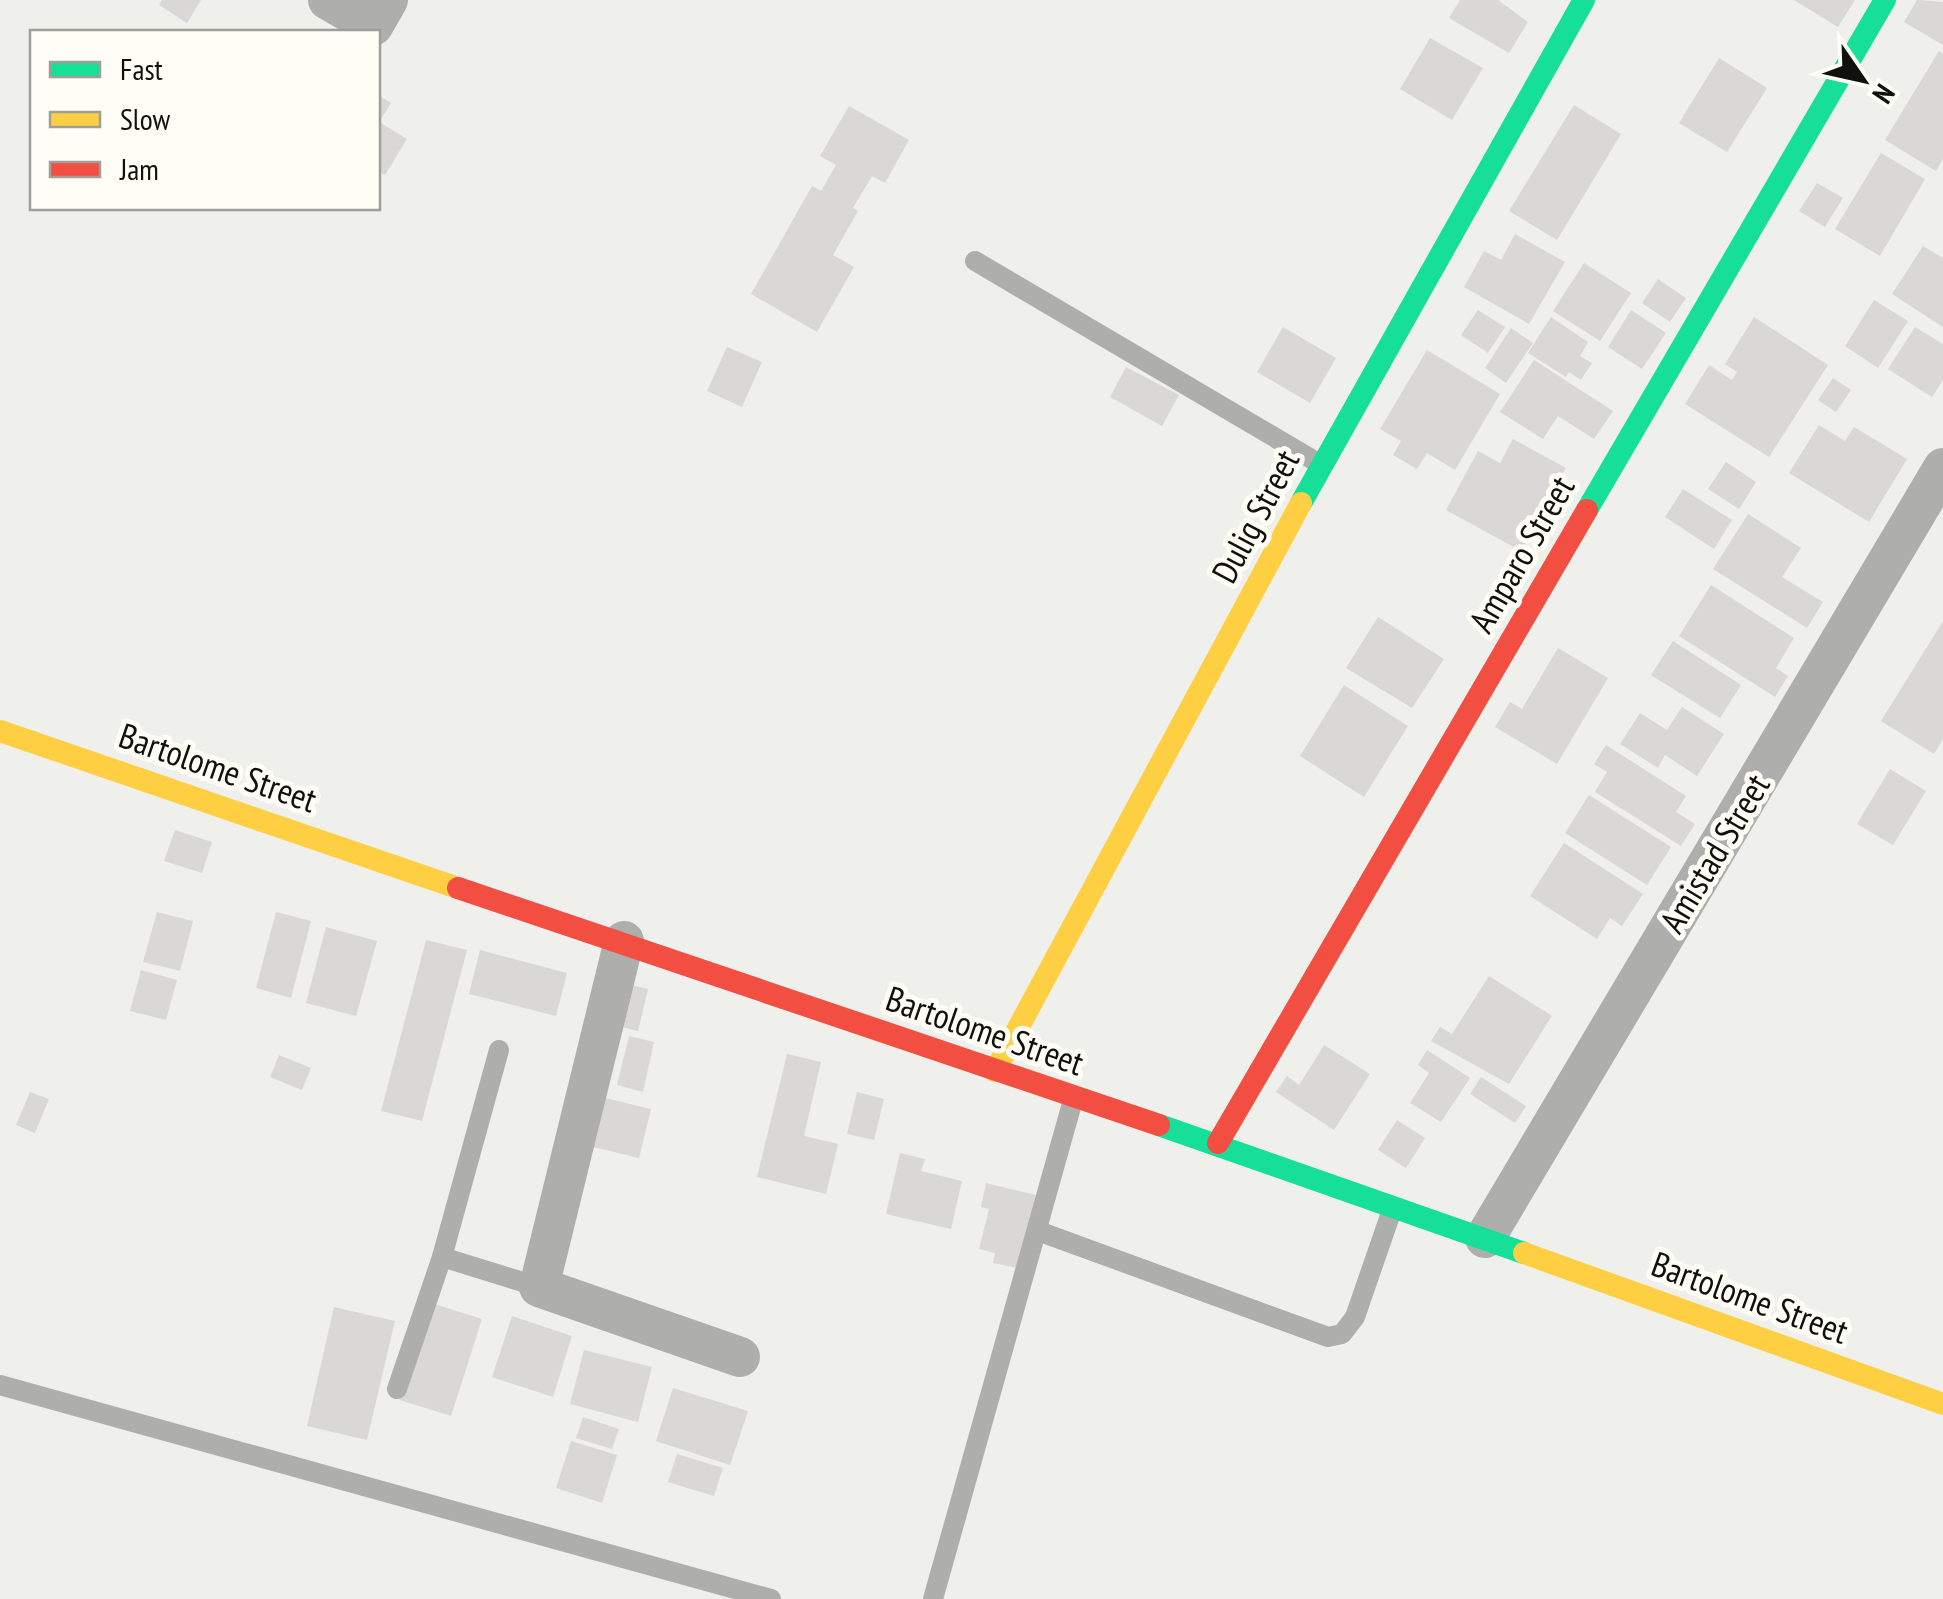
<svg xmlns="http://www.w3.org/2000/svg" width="1943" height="1599" viewBox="0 0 1943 1599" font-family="'PT Sans Narrow',sans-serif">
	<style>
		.building { fill: #d9d8d6 }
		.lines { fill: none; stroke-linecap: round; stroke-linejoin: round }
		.lane { stroke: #aeaead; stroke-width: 20 }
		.street { stroke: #aeaead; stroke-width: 40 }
		.fast { stroke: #16e098; stroke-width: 22 }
		.slow { stroke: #ffcf43; stroke-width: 22 }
		.jam { stroke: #f24e42; stroke-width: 22 }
		.labels { text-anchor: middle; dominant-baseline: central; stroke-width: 10; stroke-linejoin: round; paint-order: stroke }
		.street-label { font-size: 35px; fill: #10100d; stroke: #fefef7 }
	</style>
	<rect width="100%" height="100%" fill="#efefeb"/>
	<g class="building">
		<polygon points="162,0 201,0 187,23 159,5"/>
		<polygon points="1460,0 1498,0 1528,22 1509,53 1449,18"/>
		<polygon points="1794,0 1855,0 1838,27"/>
		<polygon points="1917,0 1943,2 1943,45 1904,22"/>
		<polygon points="1430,38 1483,68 1452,120 1400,89"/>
		<polygon points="1939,51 1943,54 1943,159 1936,171 1885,140"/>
		<polygon points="1719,58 1767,88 1727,152 1679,123"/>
		<polygon points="378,95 391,103 379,122 407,139 385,175 378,171"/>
		<polygon points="1574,105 1621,134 1557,240 1509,211"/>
		<polygon points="849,106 909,140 885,183 872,176 853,208 858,211 833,255 854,267 817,332 751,294 812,186 821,191 836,165 820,156"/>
		<polygon points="1881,153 1925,179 1880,256 1835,229"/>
		<polygon points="1817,183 1843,198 1825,227 1799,211"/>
		<polygon points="1515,234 1565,262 1529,324 1464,287 1484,251 1501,260"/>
		<polygon points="1923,246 1943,258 1943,327 1892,294"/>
		<polygon points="1584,263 1631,293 1600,341 1553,311"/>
		<polygon points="1658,279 1686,298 1670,322 1642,303"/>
		<polygon points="1874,300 1908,321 1878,368 1845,346"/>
		<polygon points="1478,310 1505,327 1488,353 1461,335"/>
		<polygon points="1631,310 1666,333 1642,369 1608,347"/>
		<polygon points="1551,317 1588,342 1580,356 1592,363 1581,380 1569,372 1566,377 1528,353"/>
		<polygon points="1754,317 1828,365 1769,457 1685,404 1709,365 1732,380 1737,372 1725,364"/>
		<polygon points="1283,327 1336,358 1310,403 1257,372"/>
		<polygon points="1915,327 1943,344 1943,380 1932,397 1888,369"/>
		<polygon points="1511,328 1533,343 1506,383 1485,368"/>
		<polygon points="727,347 762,362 742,407 707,391"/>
		<polygon points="1427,350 1500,394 1455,470 1427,453 1417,469 1393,455 1401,441 1380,429"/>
		<polygon points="1534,360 1613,411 1594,439 1558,416 1543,439 1500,412"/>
		<polygon points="1126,367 1179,395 1162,426 1110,397"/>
		<polygon points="1833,378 1851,390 1836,412 1818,400"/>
		<polygon points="1819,425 1845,441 1854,427 1907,459 1869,522 1789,473"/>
		<polygon points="1513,439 1566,468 1521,551 1446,510 1478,451 1500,463"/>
		<polygon points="1726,462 1756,482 1739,509 1708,489"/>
		<polygon points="1683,489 1732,520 1714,549 1665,517"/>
		<polygon points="1748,514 1801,548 1782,577 1823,602 1807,628 1713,569"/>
		<polygon points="1711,585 1794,638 1776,668 1788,676 1775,697 1679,636"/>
		<polygon points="1378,617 1444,659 1412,708 1346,668"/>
		<polygon points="1943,621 1943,739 1934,754 1881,721"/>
		<polygon points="1673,641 1741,685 1720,718 1651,675"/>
		<polygon points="1558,648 1608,678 1557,764 1495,727 1510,702 1522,709"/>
		<polygon points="1344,685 1408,726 1364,797 1300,756"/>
		<polygon points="1682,707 1724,734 1697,776 1665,755 1658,768 1620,744 1640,713 1667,730"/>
		<polygon points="1606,745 1686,796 1676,812 1695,824 1681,846 1595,792 1607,772 1594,764"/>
		<polygon points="1890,769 1926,791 1893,845 1857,824"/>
		<polygon points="1589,795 1671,847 1647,885 1565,833"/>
		<polygon points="175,830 212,842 202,873 164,861"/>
		<polygon points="1564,843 1643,894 1622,926 1610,918 1597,939 1530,896"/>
		<polygon points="157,912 193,921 180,971 143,962"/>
		<polygon points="276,912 311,921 291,998 256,988"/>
		<polygon points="326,927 377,941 356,1016 306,1003"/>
		<polygon points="426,940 467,950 422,1121 381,1111"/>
		<polygon points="480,950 567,973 556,1016 469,994"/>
		<polygon points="141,970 177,980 166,1020 130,1011"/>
		<polygon points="1489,976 1552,1016 1509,1084 1431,1041 1440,1027 1452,1034"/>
		<polygon points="624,983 648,989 638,1031 614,1025"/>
		<polygon points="629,1036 654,1042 643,1092 617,1085"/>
		<polygon points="1324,1045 1370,1074 1334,1130 1276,1092 1287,1076 1299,1085"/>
		<polygon points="1427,1050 1470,1078 1441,1122 1410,1103 1429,1073 1418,1065"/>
		<polygon points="787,1054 821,1062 804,1136 838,1144 826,1194 757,1177"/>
		<polygon points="279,1055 311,1068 302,1090 270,1077"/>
		<polygon points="1481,1077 1526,1106 1515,1123 1470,1094"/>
		<polygon points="30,1092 49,1099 35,1133 16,1125"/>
		<polygon points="857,1092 884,1099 874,1140 847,1134"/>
		<polygon points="597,1096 651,1109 639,1158 585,1145"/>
		<polygon points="1397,1120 1425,1138 1406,1168 1378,1150"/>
		<polygon points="900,1153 925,1159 921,1171 962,1181 951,1229 886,1214"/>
		<polygon points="986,1183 1036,1195 1018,1268 993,1263 995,1253 979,1249 989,1209 981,1207"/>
		<polygon points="431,1303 482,1319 451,1416 400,1400"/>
		<polygon points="334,1307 395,1321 367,1440 307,1426"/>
		<polygon points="512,1316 572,1336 553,1397 492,1377"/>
		<polygon points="584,1350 652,1367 638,1422 570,1404"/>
		<polygon points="673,1388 748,1411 730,1465 656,1441"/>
		<polygon points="583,1417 619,1429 612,1449 576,1438"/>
		<polygon points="571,1441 617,1455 602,1503 556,1488"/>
		<polygon points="677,1454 723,1468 714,1496 668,1482"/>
	</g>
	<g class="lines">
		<g class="lane">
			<polyline points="975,261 1320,464"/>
			<polyline points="499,1050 442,1257 539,1287"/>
			<polyline points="1038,1231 1328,1337 1342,1334 1355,1317 1393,1207"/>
			<polyline points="0,1385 771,1599"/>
			<polyline points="397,1389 442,1257"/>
			<polyline points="933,1599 1073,1100"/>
		</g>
		<g class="street">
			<polyline points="328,0 373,26 388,0"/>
			<polyline points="624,941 539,1287 740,1357"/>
			<polyline points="1485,1238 1943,468"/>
		</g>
		<g class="fast">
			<polyline points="1301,503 1584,0"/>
			<polyline points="1587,510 1885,0"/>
			<polyline points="1159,1125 1524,1253"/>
		</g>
		<g class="slow">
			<polyline points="0,731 458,888"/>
			<polyline points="995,1071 1301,503"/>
			<polyline points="1524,1253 1943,1404"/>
		</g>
		<g class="jam">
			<polyline points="458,888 1159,1125"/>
			<polyline points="1218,1143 1587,510"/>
		</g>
	</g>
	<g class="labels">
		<g class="street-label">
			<text transform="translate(1255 516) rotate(-62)">Dulig Street</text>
			<text transform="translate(1521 554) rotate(-60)">Amparo Street</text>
			<text transform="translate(218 767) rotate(19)">Bartolome Street</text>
			<text transform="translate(1714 853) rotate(-59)">Amistad Street</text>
			<text transform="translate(985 1030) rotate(19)">Bartolome Street</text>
			<text transform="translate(1750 1297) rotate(20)">Bartolome Street</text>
		</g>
	</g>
	<rect x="30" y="30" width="350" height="180" fill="#fefef7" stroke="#9f9f99" stroke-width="2.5"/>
	<rect x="50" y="62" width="50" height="15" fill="#16e098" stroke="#9f9f99" stroke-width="2.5"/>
	<text x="120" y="80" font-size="30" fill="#10100d">Fast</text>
	<rect x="50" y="112" width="50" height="15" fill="#ffcf43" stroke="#9f9f99" stroke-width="2.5"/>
	<text x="120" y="130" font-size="30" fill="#10100d">Slow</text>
	<rect x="50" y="162" width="50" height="15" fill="#f24e42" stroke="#9f9f99" stroke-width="2.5"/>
	<text x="120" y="180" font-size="30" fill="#10100d">Jam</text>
	<g transform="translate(1863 80) rotate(124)" stroke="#fefef7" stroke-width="8" paint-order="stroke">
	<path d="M0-8L18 38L0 25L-18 38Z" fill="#10100d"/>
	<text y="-15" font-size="28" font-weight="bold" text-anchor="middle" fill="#10100d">N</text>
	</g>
</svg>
